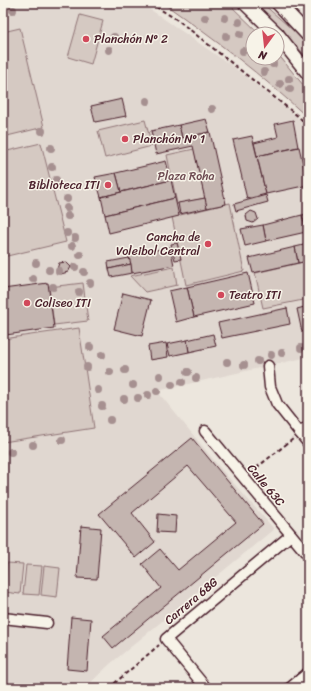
<svg xmlns="http://www.w3.org/2000/svg" width="311" height="691" viewBox="0 0 311 691" font-family="Sriracha,sans-serif">
	<style>
		.built { fill: #e0d7d0 }
		.green { fill: #d5c9c2; stroke: #907476 }
		.building { fill: #c4b5b0; stroke: #4a1f2b }
		.lines { fill: none; stroke-linecap: round; stroke-linejoin: round }
		.minor-casing { stroke: #4a1f2b; stroke-width: 13 }
		.major-casing { stroke: #4a1f2b; stroke-width: 16 }
		.path { stroke: #4a1f2b; stroke-width: 2; stroke-dasharray: 4 3; stroke-linecap: butt }
		.minor { stroke: #f7f3e8; stroke-width: 10 }
		.major { stroke: #f7f3e8; stroke-width: 13 }
		.tree { fill: #a69090 }
		.poi-dot { fill: #d1495b; stroke: #f7f3e8; stroke-width: 1.5 }
		.labels { text-anchor: middle; dominant-baseline: central; stroke-width: 3; stroke-linejoin: round; paint-order: stroke }
		.poi-label { font-size: 12px; fill: #4a1f2b; stroke: #f7f3e8; text-anchor: start }
		.park-label { font-size: 12px; fill: #6d4a51; stroke: #f7f3e8 }
		.street-label { font-size: 12px; fill: #4a1f2b; stroke: #f7f3e8 }
	</style>
	<rect width="100%" height="100%" fill="#ece6dd"/>
	<filter id="ink" filterUnits="userSpaceOnUse"><feTurbulence type="fractalNoise" baseFrequency=".025" numOctaves="2"/><feDisplacementMap in="SourceGraphic" scale="8" xChannelSelector="R" yChannelSelector="G"/><feConvolveMatrix kernelMatrix="1 2 1 2 8 2 1 2 1" color-interpolation-filters="sRGB"/></filter>
	<g filter="url(#ink)">
		<polygon class="built" points="3,3 141,3 232,66 294,114 308,129 308,357 157,391 222,470 274,529 110,664 85,688 3,688"/>
		<g class="green">
			<path d="M163 3H228L260 34H253V58H277V53L308 91V118C263 76 213 38 163 3Z"/>
			<polygon points="252,3 262,3 303,39 308,45 308,59 295,44"/>
			<polygon points="80,15 103,21 91,64 68,57"/>
			<polygon points="20,28 44,127 3,137 3,32"/>
			<polygon points="145,120 152,146 105,158 98,131"/>
			<polygon points="41,143 66,242 3,257 3,152"/>
			<polygon points="194,149 205,198 177,204 167,155"/>
			<polygon points="230,203 244,271 186,285 172,217"/>
			<polygon points="308,261 308,299 263,308 255,273"/>
			<polygon points="174,267 177,285 145,292 130,276"/>
			<polygon points="83,283 88,321 54,325 49,287"/>
			<polygon points="79,328 94,428 3,442 3,339"/>
			<polygon points="7,563 23,564 20,594 5,592"/>
			<polygon points="26,565 42,566 39,595 23,594"/>
			<polygon points="44,566 60,568 57,597 41,595"/>
		</g>
		<g class="building">
			<polygon points="122,99 126,116 95,122 91,106"/>
			<polygon points="206,119 210,132 182,138 179,125"/>
			<polygon points="293,120 298,147 257,156 254,143 278,137 275,124"/>
			<polygon points="179,125 182,138 210,132 226,204 207,208 193,146 156,154 151,131"/>
			<polygon points="252,136 266,194 247,199 233,140"/>
			<polygon points="299,147 308,185 266,194 257,156"/>
			<polygon points="166,161 171,180 121,192 116,173"/>
			<polygon points="116,173 121,192 101,197 95,177"/>
			<polygon points="171,180 175,198 105,215 101,197"/>
			<polygon points="266,195 268,202 236,211 234,204"/>
			<polygon points="175,198 179,216 109,233 105,215"/>
			<polygon points="205,198 207,208 180,214 178,203"/>
			<polygon points="251,211 256,213 258,219 253,223 247,221 246,215"/>
			<polygon points="308,214 308,231 306,232 302,215"/>
			<polygon points="302,215 306,232 266,241 263,225"/>
			<polygon points="263,225 266,241 245,246 241,229"/>
			<polygon points="177,243 181,259 175,260 171,244"/>
			<polygon points="308,244 308,261 298,263 295,247"/>
			<polygon points="170,247 174,265 132,273 129,256"/>
			<polygon points="295,247 298,263 253,273 249,258"/>
			<polygon points="129,258 131,264 109,269 108,262"/>
			<polygon points="66,262 71,267 68,272 61,274 57,269 59,263"/>
			<polygon points="131,264 132,273 111,277 109,269"/>
			<polygon points="248,273 255,303 194,317 187,287"/>
			<polygon points="48,283 54,328 6,335 3,316 3,289"/>
			<polygon points="187,287 194,317 176,322 169,291"/>
			<polygon points="123,293 151,300 142,336 114,329"/>
			<polygon points="308,306 308,331 302,332 297,309"/>
			<polygon points="287,308 290,324 222,338 218,323"/>
			<polygon points="213,334 216,346 189,352 187,340"/>
			<polygon points="187,340 189,352 170,356 167,344"/>
			<polygon points="166,343 168,357 150,360 148,346"/>
			<polygon points="192,438 263,524 113,648 103,636 161,588 142,564 160,549 178,570 236,522 188,466 132,513 155,542 136,558 99,514"/>
			<polygon points="158,514 176,516 175,533 157,532"/>
			<polygon points="81,526 101,528 97,579 77,578"/>
			<polygon points="71,617 91,619 87,671 67,669"/>
		</g>
		<g class="lines">
			<g class="minor-casing">
				<g id="minor">
					<polyline points="268,366 270,387 277,404 308,443"/>
					<polyline points="205,431 308,555"/>
					<polyline points="300,433 308,427"/>
					<polyline points="3,618 47,623"/>
					<polyline points="301,679 308,687"/>
					<polyline points="206,688 166,639 291,535"/>
					<polyline points="290,688 308,673"/>
				</g>
			</g>
			<g class="major-casing">
				<g id="major">
					<polyline points="245,3 277,34"/>
					<polyline points="278,3 308,35"/>
					<polyline points="277,34 308,73"/>
				</g>
			</g>
			<g class="path">
				<polyline points="150,3 179,21 299,117 308,126"/>
				<polyline points="304,3 308,8"/>
				<polyline points="251,472 293,439"/>
				<polyline points="109,688 159,645"/>
			</g>
			<use href="#minor" class="minor"/>
			<use href="#major" class="major"/>
		</g>
		<g class="tree">
			<circle cx="13" cy="10" r="4"/>
			<circle cx="205" cy="18" r="4"/>
			<circle cx="225" cy="18" r="4"/>
			<circle cx="239" cy="22" r="4"/>
			<circle cx="240" cy="34" r="4"/>
			<circle cx="226" cy="36" r="4"/>
			<circle cx="114" cy="37" r="4"/>
			<circle cx="109" cy="50" r="4"/>
			<circle cx="243" cy="51" r="4"/>
			<circle cx="273" cy="64" r="4"/>
			<circle cx="264" cy="72" r="4"/>
			<circle cx="289" cy="79" r="4"/>
			<circle cx="280" cy="84" r="4"/>
			<circle cx="290" cy="89" r="4"/>
			<circle cx="147" cy="101" r="4"/>
			<circle cx="212" cy="109" r="4"/>
			<circle cx="42" cy="131" r="4"/>
			<circle cx="51" cy="148" r="4"/>
			<circle cx="52" cy="167" r="4"/>
			<circle cx="56" cy="180" r="4"/>
			<circle cx="67" cy="199" r="4"/>
			<circle cx="67" cy="208" r="4"/>
			<circle cx="68" cy="216" r="4"/>
			<circle cx="67" cy="233" r="4"/>
			<circle cx="75" cy="238" r="4"/>
			<circle cx="72" cy="246" r="4"/>
			<circle cx="80" cy="255" r="4"/>
			<circle cx="36" cy="263" r="4"/>
			<circle cx="75" cy="267" r="4"/>
			<circle cx="49" cy="270" r="4"/>
			<circle cx="59" cy="271" r="4"/>
			<circle cx="84" cy="272" r="4"/>
			<circle cx="33" cy="279" r="4"/>
			<circle cx="90" cy="283" r="4"/>
			<circle cx="53" cy="287" r="4"/>
			<circle cx="79" cy="292" r="4"/>
			<circle cx="90" cy="347" r="4"/>
			<circle cx="301" cy="348" r="4"/>
			<circle cx="282" cy="353" r="4"/>
			<circle cx="102" cy="355" r="4"/>
			<circle cx="271" cy="355" r="4"/>
			<circle cx="258" cy="361" r="4"/>
			<circle cx="227" cy="362" r="4"/>
			<circle cx="244" cy="365" r="4"/>
			<circle cx="87" cy="367" r="4"/>
			<circle cx="125" cy="370" r="4"/>
			<circle cx="110" cy="372" r="4"/>
			<circle cx="188" cy="372" r="4"/>
			<circle cx="160" cy="376" r="4"/>
			<circle cx="196" cy="378" r="4"/>
			<circle cx="182" cy="382" r="4"/>
			<circle cx="133" cy="385" r="4"/>
			<circle cx="172" cy="385" r="4"/>
			<circle cx="98" cy="390" r="4"/>
			<circle cx="157" cy="391" r="4"/>
			<circle cx="148" cy="395" r="4"/>
			<circle cx="138" cy="398" r="4"/>
			<circle cx="124" cy="399" r="4"/>
			<circle cx="102" cy="406" r="4"/>
			<circle cx="110" cy="420" r="4"/>
			<circle cx="62" cy="440" r="4"/>
			<circle cx="33" cy="445" r="4"/>
			<circle cx="11" cy="452" r="4"/>
		</g>
	</g>
	<g class="poi-dot">
		<circle cx="86" cy="39" r="4"/>
		<circle cx="125" cy="139" r="4"/>
		<circle cx="108" cy="185" r="4"/>
		<circle cx="208" cy="244" r="4"/>
		<circle cx="221" cy="295" r="4"/>
		<circle cx="27" cy="303" r="4"/>
	</g>
	<g class="labels">
		<g class="poi-label">
			<text x="94" y="39">Planchón Nº 2</text>
			<text x="133" y="139">Planchón Nº 1</text>
			<text x="100" y="185" text-anchor="end">Biblioteca ITI</text>
			<text x="200" y="237" text-anchor="end">Cancha de<tspan x="200" dy="14">Voleibol Central</tspan></text>
			<text x="229" y="295">Teatro ITI</text>
			<text x="35" y="303">Coliseo ITI</text>
		</g>
		<g class="park-label">
			<text x="186" y="176">Plaza Roha</text>
		</g>
		<g class="street-label">
			<text transform="translate(266 485) rotate(50)">Calle 63C</text>
			<text transform="translate(191 601) rotate(-40)">Carrera 68G</text>
		</g>
	</g>
	<rect width="311" height="691" fill="none" stroke="#f7f3e8" stroke-width="16"/>
	<rect x="8" y="8" width="295" height="675" fill="none" stroke="#4a1f2b" stroke-width="1.5" filter="url(#ink)"/>
	<g transform="translate(265 46) rotate(195)"><circle r="19" fill="#f7f3e8" stroke="#b29e9c"/>
	<path d="M0-3L7 15L0 10L-7 15Z" fill="#d1495b"/>
	<text y="-6" font-size="11" font-weight="bold" text-anchor="middle" fill="#4a1f2b">N</text>
	</g>
</svg>
